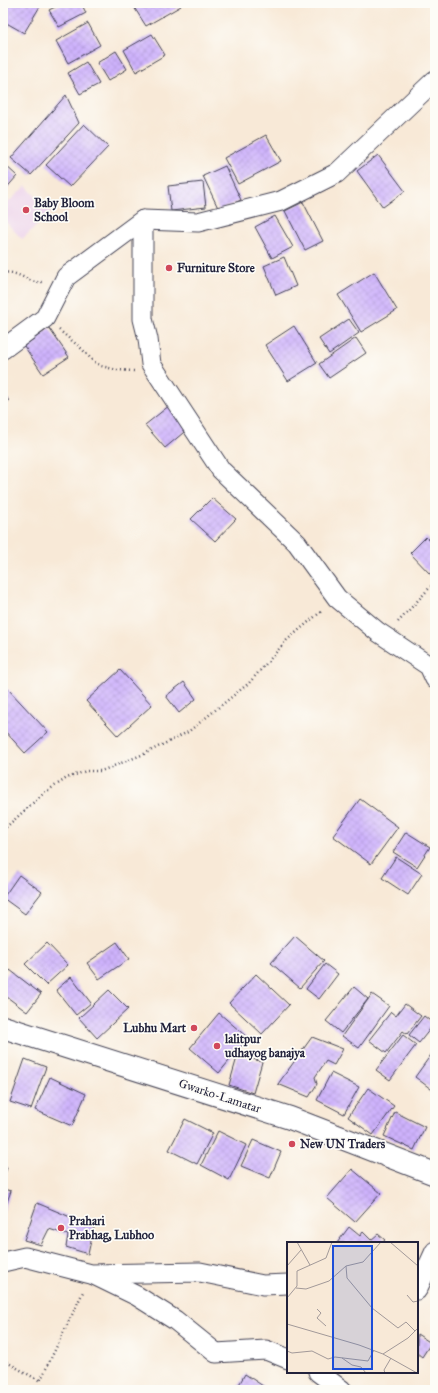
<svg xmlns="http://www.w3.org/2000/svg" width="438" height="1393" viewBox="0 0 438 1393" font-family="'IM FELL Great Primer',serif">
	<style>
		.built { fill: #ecd1ea }
		.building { fill: url(#building-cross-hatch) }
		.lines { fill: none; stroke-linecap: round; stroke-linejoin: round }
		.street-casing { stroke: #424052; stroke-width: 21 }
		.secondary-casing { stroke: #424052; stroke-width: 24 }
		.path { stroke: #424052; stroke-width: 2.5; stroke-dasharray: 1 3; stroke-linecap: butt }
		.street { stroke: #fff; stroke-width: 19 }
		.secondary { stroke: #fff; stroke-width: 22 }
		.poi-dot { fill: #d1495b; stroke: #fdfcf7; stroke-width: 1.5 }
		.labels { text-anchor: middle; dominant-baseline: central; stroke-width: 3.5; stroke-linejoin: round; paint-order: stroke }
		.poi-label { font-size: 12px; font-weight: bold; fill: #22223b; stroke: #fdfcf7; text-anchor: start }
		.street-label { font-size: 12px; fill: #22223b; stroke: #fdfcf7 }
		.inset-road { fill: none; stroke: #a29999; stroke-width: 1 }
		.view { fill: #1d4ed8; fill-opacity: 0.15; stroke: #1d4ed8; stroke-width: 2 }
		.inset-edge { fill: none; stroke: #22223b; stroke-width: 2 }
	</style>
	<defs>
		<pattern id="building-cross-hatch" width="8" height="8" patternUnits="userSpaceOnUse"><rect width="8" height="8" fill="#ceb2fc"/><path d="M0 0l8 8M0 8l8-8" fill="none" stroke="#b199d9"/></pattern>
	</defs>
	<rect width="100%" height="100%" fill="#fdfcf7"/>
	<filter id="ink" filterUnits="userSpaceOnUse"><feTurbulence type="fractalNoise" baseFrequency=".025" numOctaves="2"/><feDisplacementMap in="SourceGraphic" scale="8" xChannelSelector="R" yChannelSelector="G"/><feConvolveMatrix kernelMatrix="1 2 1 2 8 2 1 2 1" color-interpolation-filters="sRGB"/></filter>
	<filter id="wash" filterUnits="userSpaceOnUse"><feTurbulence type="fractalNoise" baseFrequency=".012" numOctaves="4" result="noise"/><feDisplacementMap in="SourceGraphic" scale="16" xChannelSelector="R" yChannelSelector="G"/><feGaussianBlur stdDeviation="0.9" result="paint"/><feColorMatrix in="noise" values="0 0 0 0 0 0 0 0 0 0 0 0 0 0 0 0 0 1.4 0 .05"/><feComposite in="paint" operator="in"/></filter>
	<g filter="url(#wash)">
		<rect width="100%" height="100%" fill="#f8e9d7"/>
		<polygon class="built" points="26,186 51,213 22,239 3,219 3,207"/>
		<g id="blocks">
			<g class="building">
				<polygon points="3,3 42,3 24,33 3,21"/>
				<polygon points="63,3 81,3 86,13 59,27 49,10"/>
				<polygon points="134,3 179,3 181,6 146,26 132,4"/>
				<polygon points="88,23 100,45 68,63 56,41"/>
				<polygon points="3,24 7,25 4,39 3,39"/>
				<polygon points="152,34 165,55 136,72 124,50"/>
				<polygon points="116,51 127,69 108,81 97,63"/>
				<polygon points="86,62 99,84 80,94 68,73"/>
				<polygon points="66,95 79,123 31,175 11,158"/>
				<polygon points="84,124 108,147 70,187 46,165"/>
				<polygon points="266,135 281,161 238,184 224,158"/>
				<polygon points="378,155 405,191 383,207 357,171"/>
				<polygon points="3,163 17,176 3,192"/>
				<polygon points="225,166 241,200 219,210 203,176"/>
				<polygon points="203,182 206,207 171,211 168,186"/>
				<polygon points="303,202 323,241 305,250 285,211"/>
				<polygon points="275,216 293,247 272,258 255,227"/>
				<polygon points="284,257 296,286 276,295 264,266"/>
				<polygon points="374,272 397,310 361,332 338,295"/>
				<polygon points="349,319 359,333 329,354 319,339"/>
				<polygon points="294,326 317,363 288,381 265,345"/>
				<polygon points="49,328 69,357 43,374 24,346"/>
				<polygon points="356,338 366,353 329,378 319,364"/>
				<polygon points="3,392 9,401 3,405"/>
				<polygon points="170,405 189,428 165,448 145,425"/>
				<polygon points="212,498 236,519 215,541 191,519"/>
				<polygon points="426,537 435,546 435,571 431,575 410,553"/>
				<polygon points="120,670 152,705 118,736 86,701"/>
				<polygon points="184,682 196,699 179,713 166,696"/>
				<polygon points="8,689 48,732 25,753 3,729 3,693"/>
				<polygon points="360,799 398,827 371,864 333,836"/>
				<polygon points="406,832 430,847 417,867 393,852"/>
				<polygon points="396,857 422,874 408,895 382,878"/>
				<polygon points="19,875 42,892 25,914 3,898"/>
				<polygon points="295,936 324,961 300,988 271,963"/>
				<polygon points="117,942 129,959 99,979 87,963"/>
				<polygon points="47,943 68,965 46,985 25,964"/>
				<polygon points="325,964 338,974 319,999 306,989"/>
				<polygon points="10,970 41,994 27,1012 3,994 3,979"/>
				<polygon points="256,974 289,1005 262,1034 229,1003"/>
				<polygon points="71,977 91,1003 76,1015 56,990"/>
				<polygon points="354,987 368,999 341,1033 326,1021"/>
				<polygon points="109,990 128,1009 97,1038 79,1018"/>
				<polygon points="372,994 389,1006 359,1048 342,1036"/>
				<polygon points="405,1004 421,1016 407,1034 403,1031 386,1053 369,1040 391,1012 396,1016"/>
				<polygon points="219,1013 248,1038 219,1073 190,1048"/>
				<polygon points="424,1016 434,1024 419,1043 409,1035"/>
				<polygon points="403,1035 416,1045 390,1080 376,1070"/>
				<polygon points="312,1037 343,1049 334,1065 326,1061 315,1077 317,1084 309,1097 278,1084"/>
				<polygon points="433,1052 435,1054 435,1092 415,1077"/>
				<polygon points="238,1054 262,1062 253,1093 229,1085"/>
				<polygon points="25,1059 46,1067 31,1109 10,1102"/>
				<polygon points="331,1073 359,1087 344,1114 317,1100"/>
				<polygon points="50,1077 86,1094 72,1126 35,1110"/>
				<polygon points="368,1088 394,1106 373,1135 348,1117"/>
				<polygon points="395,1112 425,1127 414,1150 384,1136"/>
				<polygon points="185,1119 213,1133 197,1164 169,1150"/>
				<polygon points="218,1131 246,1145 229,1180 201,1165"/>
				<polygon points="253,1140 281,1152 270,1178 241,1166"/>
				<polygon points="3,1166 7,1168 3,1179"/>
				<polygon points="352,1169 381,1193 355,1222 327,1198"/>
				<polygon points="3,1189 11,1191 3,1213"/>
				<polygon points="37,1203 94,1227 88,1254 66,1247 68,1235 49,1229 41,1245 24,1240"/>
				<polygon points="349,1227 360,1236 363,1232 371,1240 378,1234 385,1240 382,1243 337,1243"/>
				<polygon points="417,1334 431,1343 422,1357 417,1353"/>
				<polygon points="245,1374 266,1388 265,1390 236,1390"/>
			</g>
		</g>
	</g>
	<g filter="url(#ink)">
		<use href="#blocks" fill-opacity="0" stroke="#424052" stroke-width="1"/>
		<g class="lines">
			<g class="street-casing">
				<g id="street">
					<polyline points="143,220 143,319 148,339 151,364 221,470 297,543 337,598 378,632 429,666 435,679"/>
					<polyline points="3,349 45,318 66,277 143,220 198,222 281,201 337,173 435,80"/>
					<polyline points="3,1262 25,1257 91,1274 200,1272 263,1285 288,1284"/>
					<polyline points="94,1275 137,1296 175,1320 216,1353 266,1350 288,1359"/>
					<polyline points="417,1290 435,1251"/>
					<polyline points="318,1372 342,1390"/>
				</g>
			</g>
			<g class="secondary-casing">
				<polyline id="secondary" points="3,1027 290,1118 435,1174"/>
			</g>
			<g class="path">
				<path d="M3 273C19 270 28 284 42 282"/>
				<polyline points="59,330 82,349 93,361 101,366 117,370 134,371"/>
				<polyline points="398,622 435,582"/>
				<polyline points="3,830 44,793 67,778 86,771 101,771 144,754 188,732 249,683 287,640 323,610"/>
				<polyline points="3,1360 40,1381 83,1292"/>
			</g>
			<use href="#street" class="street"/>
			<use href="#secondary" class="secondary"/>
		</g>
	</g>
	<g class="poi-dot">
		<circle cx="26" cy="210" r="4"/>
		<circle cx="169" cy="268" r="4"/>
		<circle cx="194" cy="1028" r="4"/>
		<circle cx="217" cy="1046" r="4"/>
		<circle cx="292" cy="1144" r="4"/>
		<circle cx="61" cy="1228" r="4"/>
	</g>
	<g class="labels">
		<g class="poi-label">
			<text x="34" y="203">Baby Bloom<tspan x="34" dy="14">School</tspan></text>
			<text x="177" y="268">Furniture Store</text>
			<text x="186" y="1028" text-anchor="end">Lubhu Mart</text>
			<text x="225" y="1039">lalitpur<tspan x="225" dy="14">udhayog banajya</tspan></text>
			<text x="300" y="1144">New UN Traders</text>
			<text x="69" y="1221">Prahari<tspan x="69" dy="14">Prabhag, Lubhoo</tspan></text>
		</g>
		<g class="street-label">
			<text transform="translate(220 1096) rotate(18)">Gwarko-Lamatar</text>
		</g>
	</g>
	<g transform="translate(287 1242)">
		<rect width="131" height="131" fill="#f8e9d7"/>
		<path class="inset-road" d="M10 0 23 23M103 0 131 24M0 24 14 8M59 24 60 36 85 66 111 86 119 80 128 89M9 46 19 47 42 39 59 24 76 20 94 0M120 53 126 60 131 59M0 56 10 44V29L39 16 45 0M30 67 34 71 30 76 39 84M0 82 72 103 96 112 130 131M0 109 5 111 25 109 41 117 48 115 81 119 87 108M96 112 121 96 131 86M55 116 65 123 74 125 79 131M98 131 97 128 104 116"/>
		<path class="view" d="M46 4H85V127H46Z"/>
		<rect width="131" height="131" class="inset-edge"/>
	</g>
	<rect width="438" height="1393" fill="none" stroke="#fdfcf7" stroke-width="16"/>
</svg>
